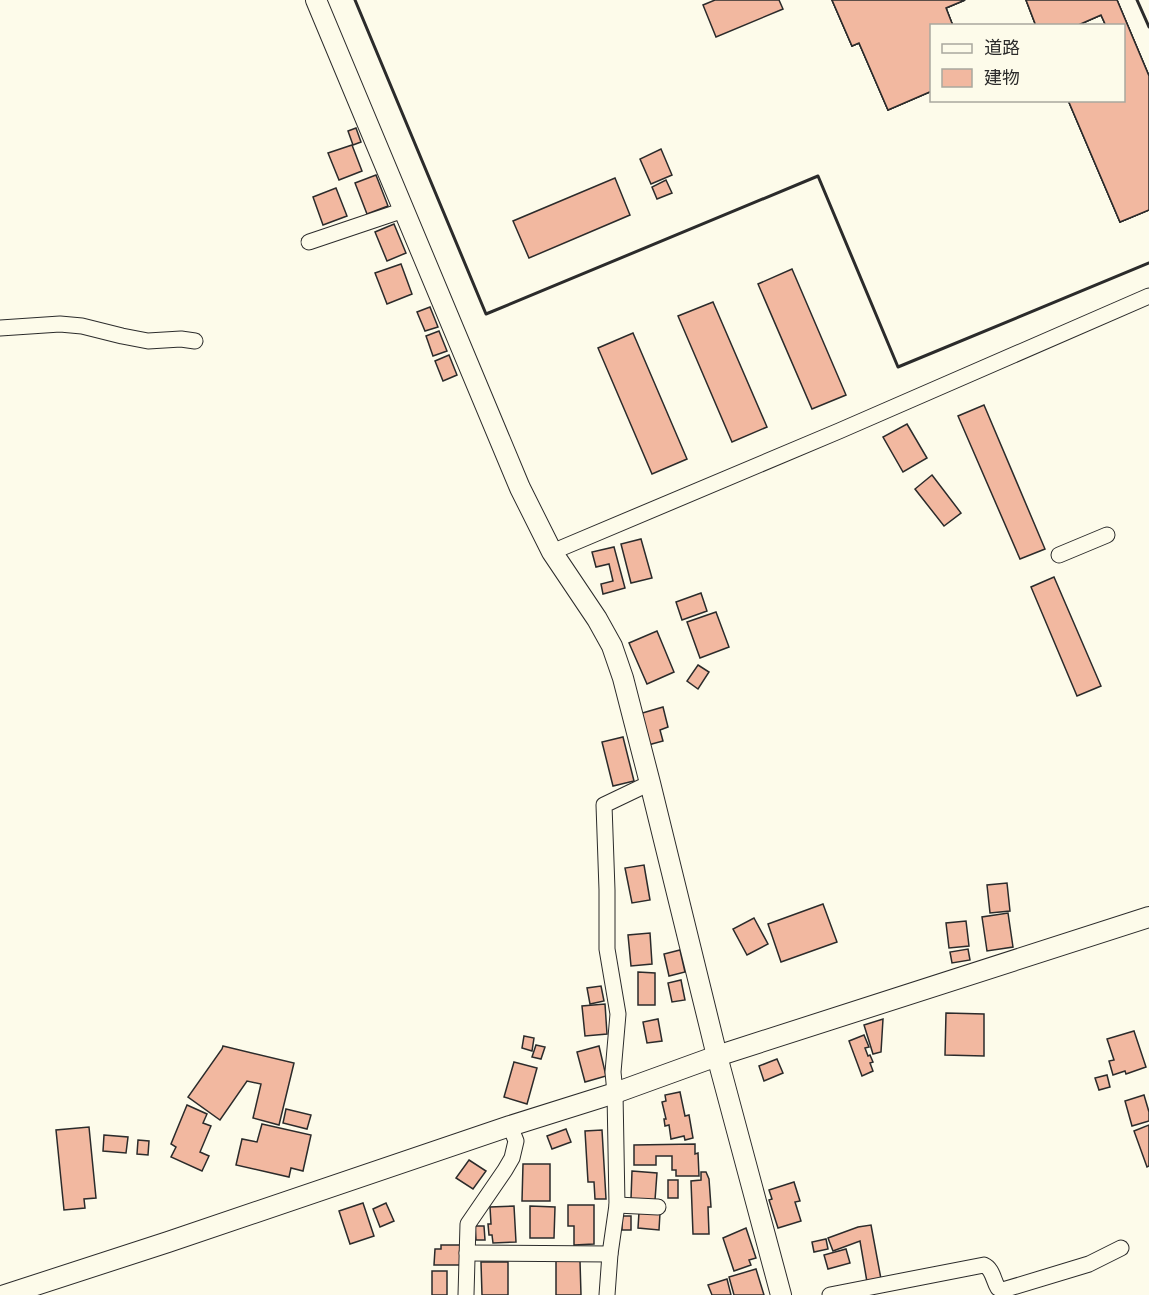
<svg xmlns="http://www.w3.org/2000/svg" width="1149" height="1295" viewBox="0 0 1149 1295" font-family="Georgia,'Noto Sans JP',serif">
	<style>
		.building { fill: #f2b8a0; stroke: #2b2b2b; stroke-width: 1.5 }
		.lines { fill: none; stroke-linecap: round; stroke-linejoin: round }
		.minor-casing { stroke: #2b2b2b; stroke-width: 17 }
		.tertiary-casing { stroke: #2b2b2b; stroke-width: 22 }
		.minor { stroke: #fdfbea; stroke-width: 15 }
		.tertiary { stroke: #fdfbea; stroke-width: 20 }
		.wall { stroke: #2b2b2b; stroke-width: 3 }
	</style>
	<rect width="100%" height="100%" fill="#fdfbea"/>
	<g class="building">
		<polygon points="715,0 779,0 783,9 716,37 703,5"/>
		<polygon points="832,0 847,0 858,26 921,0 965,0 946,8 953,26 932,26 932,91 888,110 859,43 852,46"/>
		<polygon points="832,0 965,0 946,8 953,26 932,26 932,91 888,110 859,43 852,46"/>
		<polygon points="832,0 965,0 946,8 953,26 932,26 932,91 888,110 859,43 852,46"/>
		<polygon points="1026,0 1117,0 1149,76 1149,210 1120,222 1068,100 1124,100 1124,26 1106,26 1101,15 1076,26 1036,26"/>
		<polygon points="1026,0 1117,0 1149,76 1149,210 1120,222 1068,100 1124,100 1124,26 1106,26 1101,15 1076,26 1036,26"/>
		<polygon points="1026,0 1117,0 1149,76 1149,210 1120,222 1068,100 1124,100 1124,26 1106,26 1101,15 1076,26 1036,26"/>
		<polygon points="356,128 361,142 353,145 348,131"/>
		<polygon points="352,145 362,171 339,180 328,153"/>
		<polygon points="661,149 672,175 651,184 640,159"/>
		<polygon points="376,175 388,206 367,214 355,183"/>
		<polygon points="615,178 630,215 529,258 513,221"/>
		<polygon points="666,180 672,193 657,199 652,187"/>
		<polygon points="336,188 347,216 323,225 313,197"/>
		<polygon points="394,224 406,253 387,261 375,232"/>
		<polygon points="401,264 412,294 387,304 375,273"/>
		<polygon points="792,269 846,395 812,409 758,284"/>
		<polygon points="713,302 767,427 732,442 678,316"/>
		<polygon points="430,307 438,327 425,331 417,312"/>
		<polygon points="439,331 447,351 433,356 426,336"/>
		<polygon points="633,333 687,459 652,474 598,348"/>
		<polygon points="449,355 457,375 443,381 435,361"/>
		<polygon points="984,405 1045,549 1020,559 958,416"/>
		<polygon points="907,424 927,458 903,472 883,437"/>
		<polygon points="932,475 961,513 944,526 915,489"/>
		<polygon points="641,539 652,578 631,583 621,544"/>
		<polygon points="614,547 625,588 603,594 601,584 613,581 609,564 596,567 592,552"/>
		<polygon points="1054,577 1101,686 1077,696 1031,587"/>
		<polygon points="701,593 707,611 682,620 676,602"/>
		<polygon points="716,612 729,647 700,658 687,622"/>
		<polygon points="657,631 674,672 647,684 629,643"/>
		<polygon points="698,665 709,672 698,689 687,681"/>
		<polygon points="663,707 668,727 660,730 663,741 648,745 639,714"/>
		<polygon points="623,737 634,781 613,786 602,742"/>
		<polygon points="644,865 650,900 632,903 625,868"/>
		<polygon points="1007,883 1010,911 990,913 987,885"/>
		<polygon points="823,904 837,942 781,962 768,924"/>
		<polygon points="1008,913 1013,947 987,951 982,917"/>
		<polygon points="754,918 768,944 747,955 733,929"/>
		<polygon points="966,921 969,946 949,948 946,923"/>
		<polygon points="650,933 652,964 631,966 628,935"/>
		<polygon points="968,949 970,960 952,963 950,952"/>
		<polygon points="680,950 685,972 669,976 664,954"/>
		<polygon points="638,972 655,973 655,1005 638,1005"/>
		<polygon points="681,980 685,1000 672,1002 668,983"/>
		<polygon points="601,986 604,1001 590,1004 587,988"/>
		<polygon points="605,1004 607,1034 585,1036 582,1006"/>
		<polygon points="946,1013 984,1014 984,1056 945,1055"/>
		<polygon points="658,1019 662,1041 647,1043 643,1022"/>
		<polygon points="883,1019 881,1052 873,1054 864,1025"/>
		<polygon points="1134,1031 1146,1067 1126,1074 1125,1071 1113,1075 1109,1061 1114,1060 1107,1039"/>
		<polygon points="864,1035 869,1047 865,1048 868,1056 870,1055 873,1062 870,1063 873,1071 862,1076 849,1041"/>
		<polygon points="524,1036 534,1038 532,1051 522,1048"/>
		<polygon points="536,1045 545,1047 541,1059 532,1057"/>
		<polygon points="223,1046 294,1063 279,1125 253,1118 261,1084 247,1081 220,1120 188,1097 222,1049"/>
		<polygon points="599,1046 606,1076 585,1082 577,1052"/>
		<polygon points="777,1059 783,1073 764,1081 759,1066"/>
		<polygon points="514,1062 537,1068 527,1104 504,1097"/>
		<polygon points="1107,1075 1110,1087 1099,1090 1095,1078"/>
		<polygon points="680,1092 685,1116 689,1115 693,1138 685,1140 684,1136 671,1139 669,1125 665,1126 664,1119 666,1119 662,1102 666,1101 665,1095"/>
		<polygon points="1144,1095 1149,1112 1149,1121 1132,1126 1125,1101"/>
		<polygon points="187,1105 207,1114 203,1123 211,1126 200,1152 209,1156 202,1171 171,1157 176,1147 171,1144"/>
		<polygon points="286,1109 311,1115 307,1129 283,1123"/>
		<polygon points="262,1124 311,1135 303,1171 291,1168 289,1177 236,1165 242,1139 257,1142"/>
		<polygon points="1149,1125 1149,1166 1147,1167 1134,1131"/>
		<polygon points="89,1127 96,1198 84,1199 85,1208 64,1210 56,1130"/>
		<polygon points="566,1129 571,1142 552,1149 547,1136"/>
		<polygon points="602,1130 606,1199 595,1199 594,1182 588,1182 585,1131"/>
		<polygon points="104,1135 128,1137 126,1153 103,1151"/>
		<polygon points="138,1140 149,1141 148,1155 137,1154"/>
		<polygon points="695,1144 695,1154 698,1153 699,1176 676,1176 676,1170 672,1170 672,1156 656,1156 656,1165 634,1165 634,1145"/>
		<polygon points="469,1160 486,1171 473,1189 456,1178"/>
		<polygon points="523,1164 550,1164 550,1201 522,1201"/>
		<polygon points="632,1171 657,1173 655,1200 631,1199"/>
		<polygon points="701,1172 706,1172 709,1179 711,1207 708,1207 709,1234 693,1234 691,1181 701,1180"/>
		<rect x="668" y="1180" width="10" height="18"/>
		<polygon points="794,1182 800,1201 795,1202 801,1221 778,1228 769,1200 772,1199 769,1190"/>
		<polygon points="363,1203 374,1236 350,1244 339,1211"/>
		<polygon points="386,1203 394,1221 380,1227 373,1209"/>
		<polygon points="568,1205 594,1205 594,1244 574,1245 574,1226 568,1226"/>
		<polygon points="514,1206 516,1242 493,1243 492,1235 489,1235 488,1224 491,1224 490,1207"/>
		<polygon points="530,1206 555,1207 554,1238 530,1238"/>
		<polygon points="639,1212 660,1213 659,1230 638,1228"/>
		<rect x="622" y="1216" width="9" height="14"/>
		<polygon points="871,1225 881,1279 867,1282 860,1241 833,1251 828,1238 858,1227"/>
		<polygon points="475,1226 484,1226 485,1240 476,1240"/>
		<polygon points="746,1228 756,1258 749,1260 751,1265 734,1271 723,1238"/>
		<polygon points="826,1239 828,1249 814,1252 812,1242"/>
		<polygon points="441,1245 460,1245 460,1265 434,1265 435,1249 441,1249"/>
		<polygon points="846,1249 850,1263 828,1269 824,1255"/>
		<polygon points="556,1261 580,1261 581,1295 556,1295"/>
		<polygon points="481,1262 508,1262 508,1295 482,1295"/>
		<polygon points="756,1269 764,1295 734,1295 729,1277"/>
		<rect x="432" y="1271" width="15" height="24"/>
		<polygon points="727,1279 731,1295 712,1295 708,1285"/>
	</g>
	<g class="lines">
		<g class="minor-casing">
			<g id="minor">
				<polyline points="309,242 404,210"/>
				<polyline points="0,328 60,324 82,326 122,336 148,341 181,339 195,341"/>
				<polyline points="552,552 839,431 1149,296"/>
				<polyline points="1059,555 1107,535"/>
				<polyline points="617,1205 658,1207"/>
				<polyline points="467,1253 610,1254"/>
				<polyline points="466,1295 468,1224 505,1170 512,1158 516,1141 510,1126"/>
				<polyline points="607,1295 610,1254 617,1205 615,1093 613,1072 618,1014 607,949 607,890 604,805 650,783"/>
				<path d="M830 1295 984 1265C993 1269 993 1280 998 1288L1003 1290 1089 1264 1121 1248"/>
			</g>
		</g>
		<g class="tertiary-casing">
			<g id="tertiary">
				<polyline points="316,0 520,488 552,552 597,619 612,646 623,678 650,783 717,1056 781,1295"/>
				<polyline points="5,1295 168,1242 510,1126 615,1093 717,1056 1149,917"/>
			</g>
		</g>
		<use href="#minor" class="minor"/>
		<use href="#tertiary" class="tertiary"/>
		<g class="wall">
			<polyline points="355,0 486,314 818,176 898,367 1149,263"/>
			<polyline points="1137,0 1149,27"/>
		</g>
	</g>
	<rect x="930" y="24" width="195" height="78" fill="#fdfbea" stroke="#a9a89e" stroke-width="1.5"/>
	<rect x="942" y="44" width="30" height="9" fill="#fdfbea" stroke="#a9a89e" stroke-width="1.5"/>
	<text x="984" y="54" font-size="18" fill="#2b2b2b">道路</text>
	<rect x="942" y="69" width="30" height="18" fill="#f2b8a0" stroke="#a9a89e" stroke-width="1.5"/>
	<text x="984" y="84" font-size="18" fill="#2b2b2b">建物</text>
</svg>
